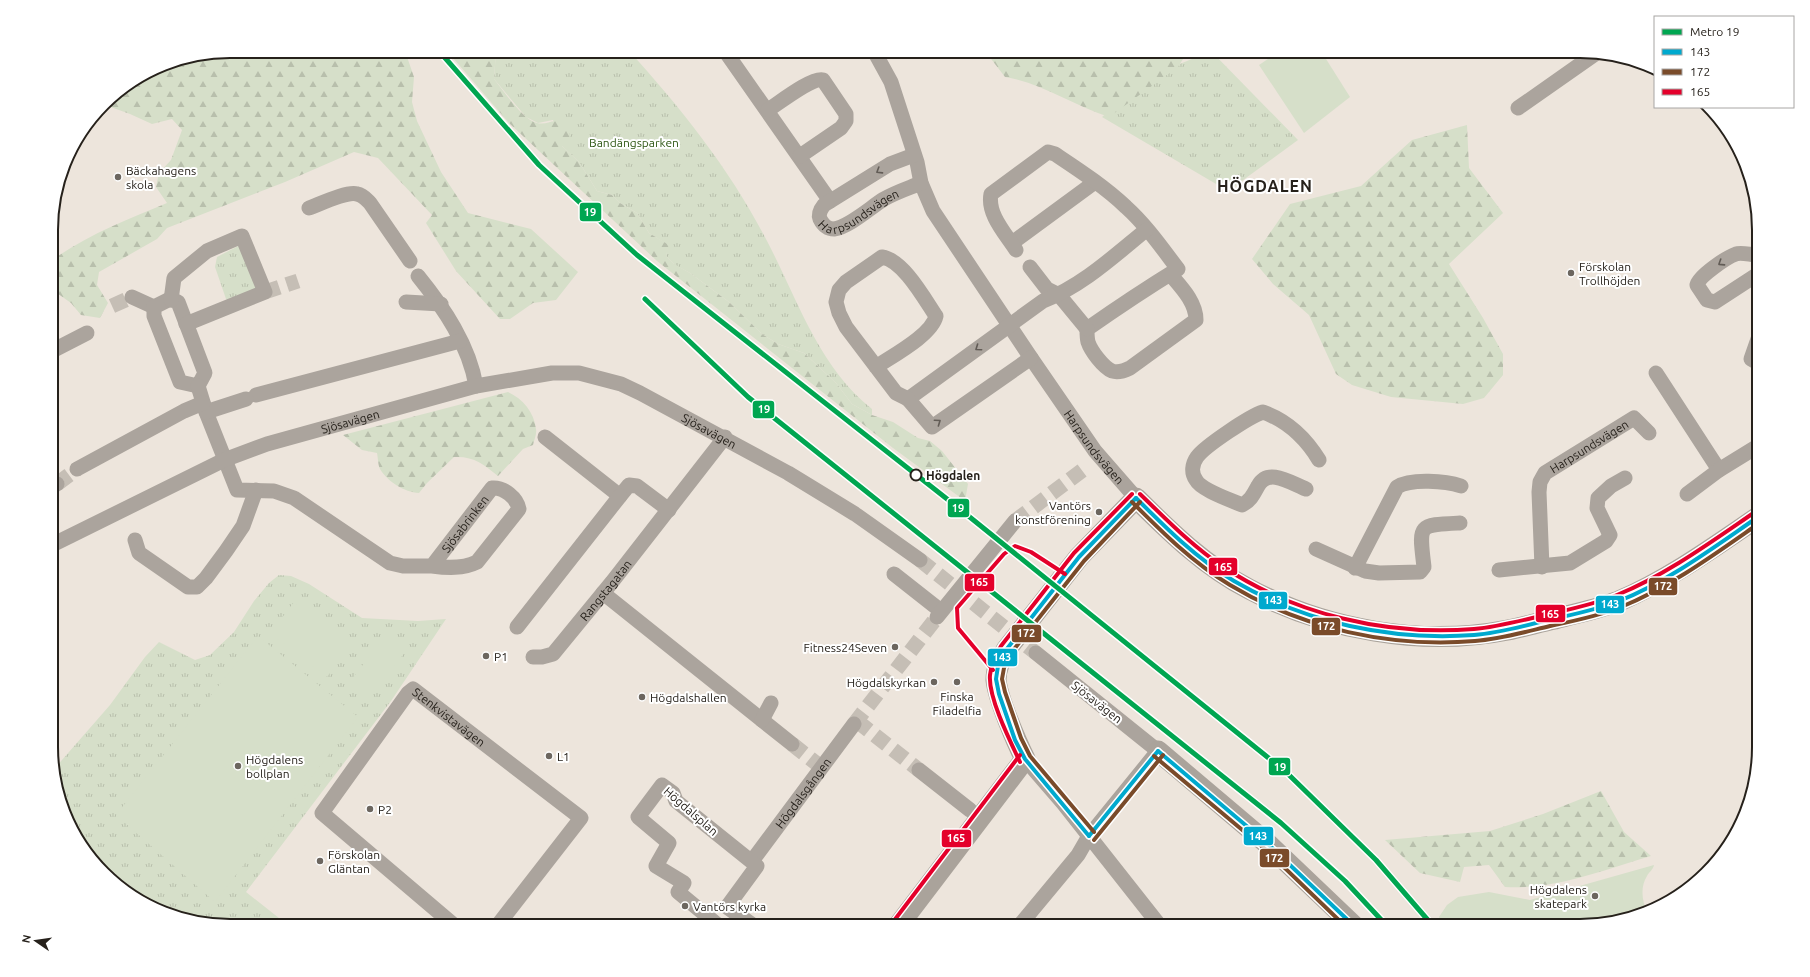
<svg xmlns="http://www.w3.org/2000/svg" width="1810" height="977" viewBox="0 0 1810 977" font-family="Ubuntu,sans-serif">
	<style>
		.grass { fill: url(#grass-tufts) }
		.forest { fill: url(#forest-firs) }
		.pitch { fill: #d6dfc9 }
		.lines { fill: none; stroke-linecap: round; stroke-linejoin: round }
		.street-tunnel { stroke: #c5beb5; stroke-width: 15; stroke-dasharray: 15 8; stroke-linecap: butt }
		.street { stroke: #aba49d; stroke-width: 15 }
		.secondary { stroke: #aaa39b; stroke-width: 21 }
		.bus-1-casing { stroke: #fff; stroke-width: 7 }
		.bus-2-casing { stroke: #fff; stroke-width: 7 }
		.bus-3-casing { stroke: #fff; stroke-width: 7 }
		.bus-1 { stroke: #00a9ce; stroke-width: 4 }
		.bus-2 { stroke: #7a4b2a; stroke-width: 4 }
		.bus-3 { stroke: #e4002b; stroke-width: 4 }
		.metro-1-casing { stroke: #fff; stroke-width: 8 }
		.metro-1 { stroke: #00a651; stroke-width: 5 }
		.oneway { stroke: #625c56 }
		.poi-dot { fill: #6c665f; stroke: #fff; stroke-width: 1.5 }
		.stop-dot { fill: #fff; stroke: #26211b; stroke-width: 2 }
		.labels { text-anchor: middle; dominant-baseline: central; stroke-width: 4; stroke-linejoin: round; paint-order: stroke }
		.park-label { font-size: 12px; fill: #2e5714; stroke: #fff }
		.poi-label { font-size: 12px; fill: #26211b; stroke: #fff; text-anchor: start }
		.street-label { font-size: 12px; fill: #26211b; stroke: #fff }
		.stop-label { font-size: 12px; font-weight: bold; fill: #26211b; stroke: #fff; text-anchor: start }
		.district-label { font-size: 16px; font-weight: bold; letter-spacing: 1px; fill: #26211b; stroke: #fff }
		.rim { fill: none; stroke: #26211b; stroke-width: 2 }
		.line-badge { stroke: #fff; stroke-width: 1.5 }
		.badge-label { font-size: 11px; text-anchor: middle; font-weight: bold; fill: #fff }
	</style>
	<defs>
		<pattern id="grass-tufts" width="24" height="20" patternUnits="userSpaceOnUse"><rect width="24" height="20" fill="#d6dfc9"/><path d="M3 7l-1-3M5 7V3M7 7l1-3M15 17l-1-3M17 17v-4M19 17l1-3" fill="none" stroke="#b8bfac"/></pattern>
		<pattern id="forest-firs" width="22" height="20" patternUnits="userSpaceOnUse"><rect width="22" height="20" fill="#d6dfc9"/><path d="M5 1l3.5 6h-7zM16 11l3.5 6h-7z" fill="#b8bfac"/></pattern>
	</defs>
	<rect width="100%" height="100%" fill="#ede5dc"/>
	<g class="grass">
		<path d="M496 51H629C682 109 731 171 767 241 798 300 818 366 872 409V415L852 404 836 383 804 353 778 344 762 334 729 302 690 273 675 265 666 256 668 245 649 233 637 213 620 203 612 195 597 191 579 162 562 146 553 120 538 123 526 117 494 79Z"/>
		<polygon points="1211,51 1298,140 1228,191 1102,117 1151,76"/>
		<polygon points="242,244 260,291 232,302 226,299 215,267 217,257"/>
		<polygon points="279,575 291,576 309,584 362,618 418,621 446,619 391,701 246,892 289,926 230,926 151,907 112,882 99,867 100,865 81,847 53,768 55,768 110,705 145,657 159,642 195,660 210,655 234,632 254,601 269,583"/>
	</g>
	<g class="forest">
		<path d="M230 51H405L414 77 412 102 417 121 441 172 468 213 531 229 578 272 556 300 533 303 510 319H500L456 271 426 223 432 215 378 158 354 152 285 182 167 228 157 239 99 272 97 285 108 303 100 318 81 315 71 303 54 291 52 283 51 261C85 236 128 219 167 203L156 187 159 173 171 160 182 130 172 119 152 124 130 114 105 105 112 96 162 65Z"/>
		<path d="M447 51H496L494 79C504 91 523 120 537 123 550 126 552 115 569 127L570 137 562 146 579 162 597 191 612 195 620 203 637 213 649 233 669 245 666 256 674 264 690 273 729 302 762 334 778 344 804 353 836 383 852 404 872 415 893 422 918 438 930 441 942 451 968 484 965 501 893 448 657 261 509 123Z"/>
		<path d="M985 51H1188L1178 67 1109 117C1074 106 1042 83 1005 77Z"/>
		<polygon points="1467,125 1469,168 1503,213 1449,264 1483,318 1503,354 1503,375 1484,398 1463,404 1391,397 1352,385 1336,374 1309,315 1273,284 1252,259 1290,204 1361,186 1412,140"/>
		<path d="M508 392C523 399 534 412 536 429 537 434 534 440 533 445L523 449 498 476C483 464 474 456 454 457L427 483 419 493C404 492 388 482 380 469 378 465 378 458 377 453L362 450 343 435Z"/>
		<path d="M1601 791 1624 832 1651 856C1603 870 1555 890 1505 887L1489 865 1464 867 1460 882 1420 873 1385 840 1490 831 1543 814Z"/>
	</g>
	<g class="pitch">
		<polygon points="1280,51 1321,51 1350,97 1304,133 1259,65"/>
		<polygon points="294,602 350,646 327,677 270,633"/>
		<polygon points="258,636 358,717 215,902 116,815"/>
		<polygon points="385,636 405,652 368,700 348,684"/>
		<path d="M1654 865C1653 870 1649 872 1647 876 1640 887 1642 901 1647 912L1637 917 1591 926H1445L1439 917 1447 905 1458 897 1489 892 1530 900Z"/>
	</g>
	<g class="lines">
		<g class="street-tunnel">
			<polyline points="265,292 298,281"/>
			<polyline points="112,306 132,297"/>
			<polyline points="57,484 77,469"/>
			<polyline points="1015,521 1084,469"/>
			<polyline points="920,560 1036,653"/>
			<polyline points="857,721 919,770"/>
			<polyline points="854,724 937,617"/>
			<polyline points="792,744 821,767"/>
		</g>
		<g class="street">
			<polyline points="725,51 830,201"/>
			<path id="s1" d="M874 51 891 82 917 162 921 183 933 211 1031 358 1095 451 1136 498"/>
			<polyline points="1518,108 1595,54"/>
			<path d="M768 110C779 103 812 77 823 80L846 114V121L841 128 800 156"/>
			<path id="s2" d="M914 155 890 164 824 205C820 210 818 214 820 219 823 225 828 229 834 229 849 227 871 207 884 199 896 192 909 188 921 183"/>
			<path d="M309 208C320 204 347 191 357 194 363 195 366 199 370 203L410 261"/>
			<polyline points="1012,243 1095,182"/>
			<path d="M1016 250C1005 233 987 214 991 194L1048 152 1055 154C1079 170 1105 187 1126 207 1146 225 1162 248 1178 269 1147 288 1117 308 1087 329 1087 333 1087 338 1088 342 1091 351 1103 367 1112 371 1118 373 1124 371 1130 368L1196 320C1196 302 1181 287 1170 274"/>
			<path d="M1758 255C1751 255 1741 252 1736 254 1727 257 1699 276 1697 285L1707 300 1715 302 1758 274"/>
			<polyline points="1030,267 1047,289 1059,295 1087,329"/>
			<path d="M418 276C444 308 469 345 476 386"/>
			<polyline points="132,297 154,307"/>
			<polygon points="170,299 178,302 205,373 198,386 180,382 154,316 154,307"/>
			<polyline points="171,300 174,278 207,251 242,236 265,292 186,324"/>
			<polyline points="406,302 441,304"/>
			<polyline points="1758,339 1751,359 1758,363"/>
			<polyline points="52,351 87,333"/>
			<path d="M1031 358 932 427 908 399 1043 301C1082 286 1114 256 1146 230"/>
			<path d="M876 367C892 356 932 335 936 316 924 298 903 260 882 257L846 282 839 290 836 302 839 313 846 327 896 393 908 399"/>
			<polyline points="1656,373 1719,470"/>
			<path id="s3" d="M198 386 206 412 237 490 274 491 294 498 390 563 403 566H432L492 488C504 487 517 498 519 509L477 562C463 569 447 568 432 566"/>
			<polyline points="256,395 460,341"/>
			<polyline points="206,412 246,399"/>
			<polyline points="545,437 620,496 629,485 637,486 669,510"/>
			<polyline points="77,469 184,411 203,403"/>
			<polyline points="52,486 57,484"/>
			<path d="M1306 489C1291 483 1268 467 1258 486 1253 495 1251 500 1242 505 1231 500 1201 490 1196 480 1191 473 1192 464 1197 457 1205 446 1250 416 1263 412 1288 421 1305 437 1319 460"/>
			<polyline points="1687,494 1719,470 1758,446"/>
			<polyline points="135,540 139,553 188,587 197,587 206,578 226,551 243,526 256,490"/>
			<path id="s4" d="M52 545 224 460 267 444 476 386 552 373H579L621 384 640 393 788 473 855 514 920 560"/>
			<path d="M1316 549 1365 571 1379 573 1420 572 1424 567C1419 524 1417 525 1460 523"/>
			<path id="s5" d="M1542 567 1539 492 1540 482 1545 473 1634 418 1649 433"/>
			<path d="M1355 568 1397 487C1411 478 1446 481 1461 486"/>
			<polyline points="1499,570 1570,563 1606,541 1610,535 1597,508 1598,498 1611,486 1625,478"/>
			<polyline points="894,574 941,611"/>
			<polyline points="603,593 792,744"/>
			<polyline points="937,617 1015,521"/>
			<polyline points="517,627 620,496"/>
			<path id="s6" d="M533 657H542L553 654 612 582 725 437"/>
			<polyline points="762,720 771,703"/>
			<polyline points="1025,759 1063,803 1160,926"/>
			<polyline points="919,770 970,810"/>
			<path id="s7" d="M752 861 854 724"/>
			<path id="s8" d="M455 926 322 813 408 693 413 689 581 818 497 926"/>
			<polyline points="719,926 678,892 684,883 656,866 669,843 638,817 662,785 673,793 676,801 757,866 727,907 754,926"/>
			<polyline points="1019,926 1078,855 1089,836 1158,751 1036,653"/>
		</g>
		<g class="secondary">
			<polyline points="1158,751 1269,845 1354,926"/>
			<path d="M898 926 1025 759C1016 741 998 699 996 680 996 668 1001 659 1006 650L1079 557 1136 498C1170 532 1206 567 1249 589 1326 630 1422 647 1508 630 1524 627 1540 622 1555 619 1577 613 1598 609 1619 601 1668 580 1714 547 1758 517"/>
		</g>
		<g class="bus-1-casing">
			<g id="bus-1">
				<path d="M1136 498C1166 528 1197 559 1234 581 1306 623 1391 641 1474 635 1499 633 1524 626 1548 620 1572 615 1596 610 1619 601 1669 581 1714 547 1758 517"/>
				<polyline points="1158,751 1269,845 1354,926"/>
				<polyline points="1089,836 1025,759 1015,740 999,694 996,679 998,666 1006,650 1079,557 1136,498"/>
				<polyline points="1089,836 1158,751"/>
			</g>
		</g>
		<g class="bus-2-casing">
			<g id="bus-2">
				<path d="M1132 502C1162 532 1193 563 1230 585 1303 629 1391 648 1475 641 1501 639 1525 632 1550 626 1574 621 1599 616 1621 607 1670 587 1715 554 1758 524"/>
				<polyline points="1154,756 1265,849 1345,926"/>
				<polyline points="1094,832 1030,756 1021,738 1005,692 1002,679 1004,668 1011,653 1084,561 1140,502"/>
				<polyline points="1094,840 1163,755"/>
			</g>
		</g>
		<g class="bus-3-casing">
			<g id="bus-3">
				<path d="M1140 494C1166 519 1192 546 1222 566 1295 615 1387 636 1474 629 1497 627 1519 621 1541 616 1566 610 1593 605 1617 595 1666 575 1711 542 1755 512"/>
				<polyline points="993,670 958,628 957,608 1004,554 1015,546 1031,552 1065,574"/>
				<path d="M1020 762C1010 741 988 697 990 675 991 664 996 655 1001 646L1074 553 1132 494"/>
				<polyline points="893,922 1020,755"/>
			</g>
		</g>
		<use href="#bus-1" class="bus-1"/>
		<use href="#bus-2" class="bus-2"/>
		<use href="#bus-3" class="bus-3"/>
		<g class="metro-1-casing">
			<g id="metro-1">
				<polyline points="439,51 539,165 637,255 961,510 1286,772 1376,860 1433,926"/>
				<polyline points="645,299 748,397 1281,823 1345,881 1387,926"/>
			</g>
		</g>
		<use href="#metro-1" class="metro-1"/>
	</g>
	<defs><path id="oneway-chevron" d="M-2-3.5L2.5 0L-2 3.5" fill="none" stroke-width="1.6" stroke-linecap="round" stroke-linejoin="round"/></defs>
	<g class="oneway">
		<use href="#oneway-chevron" transform="translate(879 171) rotate(148)"/>
		<use href="#oneway-chevron" transform="translate(1721 263) rotate(147)"/>
		<use href="#oneway-chevron" transform="translate(978 348) rotate(145)"/>
		<use href="#oneway-chevron" transform="translate(938 422) rotate(-35)"/>
	</g>
	<g class="poi-dot">
		<circle cx="118" cy="177" r="4"/>
		<circle cx="1571" cy="273" r="4"/>
		<circle cx="1099" cy="512" r="4"/>
		<circle cx="895" cy="647" r="4"/>
		<circle cx="486" cy="656" r="4"/>
		<circle cx="934" cy="682" r="4"/>
		<circle cx="957" cy="682" r="4"/>
		<circle cx="642" cy="697" r="4"/>
		<circle cx="549" cy="756" r="4"/>
		<circle cx="238" cy="766" r="4"/>
		<circle cx="370" cy="809" r="4"/>
		<circle cx="320" cy="861" r="4"/>
		<circle cx="1595" cy="896" r="4"/>
		<circle cx="685" cy="906" r="4"/>
	</g>
	<circle class="stop-dot" cx="916" cy="475" r="5.5"/>
	<g class="labels">
		<g class="park-label">
			<text x="634" y="142">Bandängsparken</text>
		</g>
		<g class="poi-label">
			<text x="126" y="170">Bäckahagens<tspan x="126" dy="14">skola</tspan></text>
			<text x="1579" y="266">Förskolan<tspan x="1579" dy="14">Trollhöjden</tspan></text>
			<text x="1091" y="505" text-anchor="end">Vantörs<tspan x="1091" dy="14">konstförening</tspan></text>
			<text x="887" y="647" text-anchor="end">Fitness24Seven</text>
			<text x="494" y="656">P1</text>
			<text x="926" y="682" text-anchor="end">Högdalskyrkan</text>
			<text x="957" y="696" text-anchor="middle">Finska<tspan x="957" dy="14">Filadelfia</tspan></text>
			<text x="650" y="697">Högdalshallen</text>
			<text x="557" y="756">L1</text>
			<text x="246" y="759">Högdalens<tspan x="246" dy="14">bollplan</tspan></text>
			<text x="378" y="809">P2</text>
			<text x="328" y="854">Förskolan<tspan x="328" dy="14">Gläntan</tspan></text>
			<text x="1587" y="889" text-anchor="end">Högdalens<tspan x="1587" dy="14">skatepark</tspan></text>
			<text x="693" y="906">Vantörs kyrka</text>
		</g>
		<g class="street-label">
			<text stroke="none"><textPath href="#s2" startOffset="166">Harpsundsvägen</textPath></text>
			<text stroke="none"><textPath href="#s4" startOffset="324">Sjösavägen</textPath></text>
			<text stroke="none"><textPath href="#s4" startOffset="702">Sjösavägen</textPath></text>
			<text stroke="none"><textPath href="#s1" startOffset="457">Harpsundsvägen</textPath></text>
			<text stroke="none"><textPath href="#s5" startOffset="147">Harpsundsvägen</textPath></text>
			<text stroke="none"><textPath href="#s3" startOffset="381">Sjösabrinken</textPath></text>
			<text stroke="none"><textPath href="#s6" startOffset="103">Rangstagatan</textPath></text>
			<text transform="translate(1097 702) rotate(38)">Sjösavägen</text>
			<text stroke="none"><textPath href="#s8" startOffset="374">Stenkvistavägen</textPath></text>
			<text stroke="none"><textPath href="#s7" startOffset="85">Högdalsgången</textPath></text>
			<text transform="translate(691 811) rotate(41)">Högdalsplan</text>
		</g>
		<g class="stop-label">
			<text x="926" y="475">Högdalen</text>
		</g>
		<g class="district-label">
			<text x="1265" y="186">HÖGDALEN</text>
		</g>
	</g>
	<path d="M0 0H1810V977H0ZM230 58H1580A172 172 0 0 1 1752 230V747A172 172 0 0 1 1580 919H230A172 172 0 0 1 58 747V230A172 172 0 0 1 230 58Z" fill="#fff" fill-rule="evenodd"/>
	<path class="rim" d="M230 58H1580A172 172 0 0 1 1752 230V747A172 172 0 0 1 1580 919H230A172 172 0 0 1 58 747V230A172 172 0 0 1 230 58Z"/>
	<g class="line-badge">
		<rect x="579" y="202" width="23" height="20" rx="4" fill="#00a651"/>
		<rect x="752" y="400" width="23" height="19" rx="4" fill="#00a651"/>
		<rect x="947" y="498" width="23" height="20" rx="4" fill="#00a651"/>
		<rect x="1208" y="557" width="30" height="19" rx="4" fill="#e4002b"/>
		<rect x="964" y="573" width="31" height="19" rx="4" fill="#e4002b"/>
		<rect x="1648" y="577" width="30" height="19" rx="4" fill="#7a4b2a"/>
		<rect x="1258" y="591" width="30" height="19" rx="4" fill="#00a9ce"/>
		<rect x="1595" y="595" width="30" height="19" rx="4" fill="#00a9ce"/>
		<rect x="1535" y="604" width="31" height="19" rx="4" fill="#e4002b"/>
		<rect x="1311" y="617" width="30" height="19" rx="4" fill="#7a4b2a"/>
		<rect x="1011" y="624" width="31" height="19" rx="4" fill="#7a4b2a"/>
		<rect x="987" y="648" width="31" height="19" rx="4" fill="#00a9ce"/>
		<rect x="1268" y="757" width="23" height="19" rx="4" fill="#00a651"/>
		<rect x="1243" y="826" width="31" height="20" rx="4" fill="#00a9ce"/>
		<rect x="941" y="829" width="31" height="19" rx="4" fill="#e4002b"/>
		<rect x="1259" y="848" width="31" height="20" rx="4" fill="#7a4b2a"/>
	</g>
	<g class="badge-label">
		<text x="590" y="216">19</text>
		<text x="764" y="413">19</text>
		<text x="958" y="512">19</text>
		<text x="1223" y="571">165</text>
		<text x="979" y="586">165</text>
		<text x="1663" y="590">172</text>
		<text x="1273" y="604">143</text>
		<text x="1610" y="608">143</text>
		<text x="1550" y="618">165</text>
		<text x="1326" y="630">172</text>
		<text x="1026" y="637">172</text>
		<text x="1002" y="661">143</text>
		<text x="1280" y="771">19</text>
		<text x="1258" y="840">143</text>
		<text x="956" y="842">165</text>
		<text x="1274" y="862">172</text>
	</g>
	<rect x="1654" y="16" width="140" height="92" fill="#ffffff" stroke="#a8a6a4"/>
	<rect x="1662" y="29" width="20" height="6" fill="#00a651" stroke="#a8a6a4"/>
	<text x="1690" y="36" font-size="12" fill="#26211b">Metro 19</text>
	<rect x="1662" y="49" width="20" height="6" fill="#00a9ce" stroke="#a8a6a4"/>
	<text x="1690" y="56" font-size="12" fill="#26211b">143</text>
	<rect x="1662" y="69" width="20" height="6" fill="#7a4b2a" stroke="#a8a6a4"/>
	<text x="1690" y="76" font-size="12" fill="#26211b">172</text>
	<rect x="1662" y="89" width="20" height="6" fill="#e4002b" stroke="#a8a6a4"/>
	<text x="1690" y="96" font-size="12" fill="#26211b">165</text>
	<g transform="translate(36 941) rotate(283)" stroke="#ffffff" stroke-width="3" paint-order="stroke">
	<path d="M0-3L7 15L0 10L-7 15Z" fill="#26211b"/>
	<text y="-6" font-size="11" font-weight="bold" text-anchor="middle" fill="#26211b">N</text>
	</g>
</svg>
